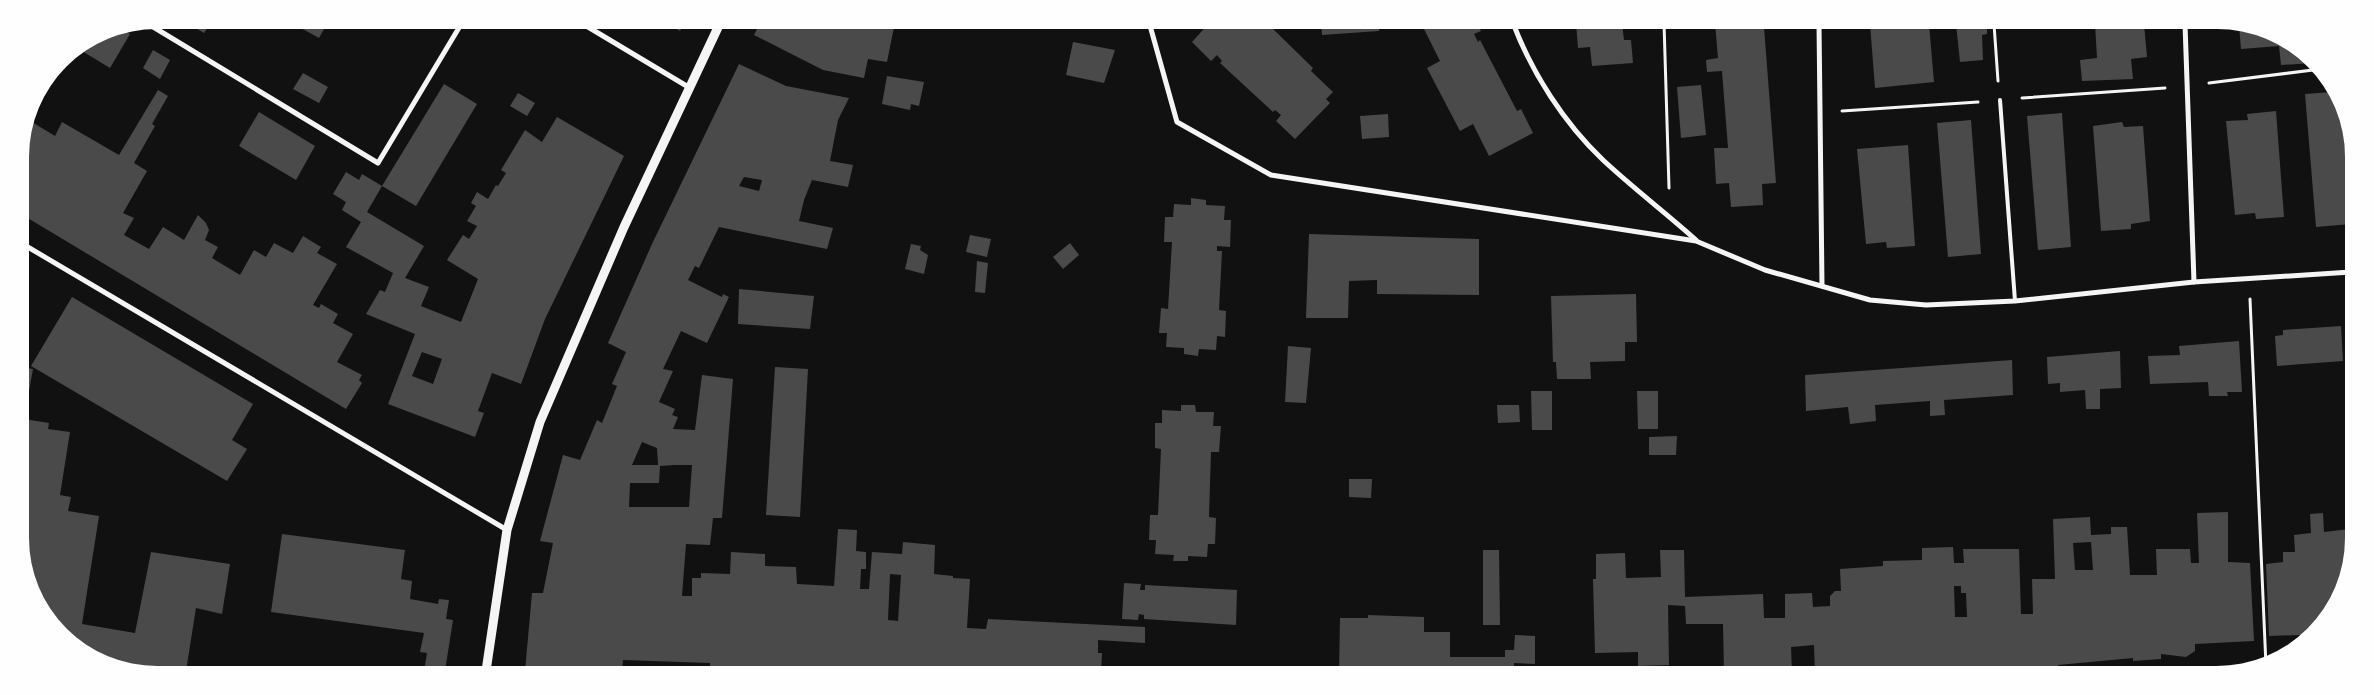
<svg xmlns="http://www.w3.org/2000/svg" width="2374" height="695" viewBox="0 0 2374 695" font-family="Figtree,sans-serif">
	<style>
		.building { fill: #4a4a4a; fill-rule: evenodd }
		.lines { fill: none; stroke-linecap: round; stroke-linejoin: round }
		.path { stroke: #f5f5f5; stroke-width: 3 }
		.service { stroke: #f5f5f5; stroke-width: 4 }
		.minor { stroke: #f5f5f5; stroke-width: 5 }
		.tertiary { stroke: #f5f5f5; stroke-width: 9 }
	</style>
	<rect width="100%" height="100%" fill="#111"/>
	<g class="building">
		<polygon points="189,20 213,20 204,33 187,23"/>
		<polygon points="303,20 329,20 319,38 299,27"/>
		<polygon points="332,20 344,20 341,26"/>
		<polygon points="371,20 384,20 381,26"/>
		<polygon points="664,21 685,21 680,31"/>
		<polygon points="761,21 788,21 895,22 887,62 868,59 864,78 823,70 754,35"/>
		<polygon points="1210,22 1245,22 1252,29 1258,22 1266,22 1313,68 1311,71 1333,92 1326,99 1330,103 1295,139 1276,121 1281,115 1275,110 1273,112 1220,63 1222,61 1217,55 1211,61 1192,42"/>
		<polygon points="1321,23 1379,23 1379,31 1322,35"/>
		<polygon points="1437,23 1477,23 1481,31 1474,34 1478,42 1480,40 1517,111 1521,109 1533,133 1489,156 1473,124 1460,131 1427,68 1440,61 1424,29"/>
		<polygon points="1576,23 1622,23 1624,40 1631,40 1633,63 1592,66 1590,47 1578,48"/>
		<polygon points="1715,23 1749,23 1750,29 1764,27 1776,183 1762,184 1763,205 1731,207 1729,183 1716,184 1714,148 1728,148 1722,71 1707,72 1706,60 1718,58"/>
		<polygon points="1870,24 1929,24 1934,82 1875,88"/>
		<polygon points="1956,24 1987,24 1987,34 1982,35 1983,60 1960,62"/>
		<polygon points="2095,24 2144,24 2147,57 2131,59 2133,79 2082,81 2080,60 2097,58"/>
		<polygon points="2239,25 2253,25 2314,63 2281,65 2279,46 2241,49"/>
		<polygon points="118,28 130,34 110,68 77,48 104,30"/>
		<polygon points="1073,42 1115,50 1104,83 1066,75"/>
		<polygon points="153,50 170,60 160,79 143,68"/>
		<path d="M739 64 786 86 849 98 838 120 830 161 853 165 848 187 812 180 804 200 799 221 833 228 827 249 719 227 699 268 695 266 688 280 722 297 723 294 729 297 707 343 681 331 663 369 673 371 659 402 675 409 672 415 678 417 673 429 695 430 702 375 733 379 722 518H713L710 545 686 544 682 596H692V578H701V573L730 574 731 552 765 554V566L796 567 797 584 834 586 838 529 857 530 856 551 866 552V569H861L860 589H869L872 552 902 554 903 542 935 545 934 574 953 576V578L970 579 967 628 986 629 988 619 1145 627V643L1098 640V653H1102L1101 672H769L710 668V663L623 660 622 671H525L532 593H543L553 543 540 541 563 455 580 460 597 420 602 423 617 386 612 384 626 352 608 343 652 244ZM744 177 762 180 759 191 739 186ZM642 442 657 448 658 465H632ZM674 465H692L689 507H629L630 483H659L660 466ZM890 574 901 575 898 621 888 620Z"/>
		<polygon points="303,73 328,87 319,103 293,89"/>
		<polygon points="887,76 924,82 919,106 911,104 910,110 882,104"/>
		<polygon points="444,84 477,104 416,206 382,186"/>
		<polygon points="1701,85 1706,135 1681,138 1677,87"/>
		<polygon points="158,90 168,96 152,124 155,126 134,163 147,171 123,213 134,218 124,235 149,249 163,227 184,240 198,215 206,223 209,230 205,240 218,247 212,258 240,275 254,250 266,257 274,243 293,253 303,236 321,247 317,253 337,264 313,305 319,308 321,304 338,314 333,323 353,334 337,362 362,375 359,380 362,383 346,409 21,214 20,148 27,119 55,136 62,122 119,155"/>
		<polygon points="2333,92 2341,108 2351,224 2316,227 2305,94"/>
		<polygon points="518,93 535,103 527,116 510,106"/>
		<polygon points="37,94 38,95 29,110 30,104"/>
		<polygon points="2276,111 2284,217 2256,219 2255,213 2235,215 2226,121 2248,120 2247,114"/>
		<polygon points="259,112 315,146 296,180 239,146"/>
		<polygon points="2062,113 2071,247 2038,250 2027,116"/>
		<polygon points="1388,114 1389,137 1362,139 1360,116"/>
		<path d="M557 117 624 156 545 319 521 384 492 373 478 411 484 413 475 437 388 404 415 334 366 314 380 290 385 292 393 273 346 247 361 222 342 210 346 202 333 194 346 172 359 180 362 174 382 186 367 212 424 246 405 278 429 287 421 306 461 322 478 279 447 260 463 235 469 239 477 226 467 221 476 206 471 203 477 192 488 199 496 185 498 186 506 173 501 170 525 130 542 142ZM422 352 442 359 433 384 412 376Z"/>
		<polygon points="1971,120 1981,254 1948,257 1937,123"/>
		<polygon points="2122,122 2124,127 2143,126 2150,221 2131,224 2131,229 2101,231 2093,126"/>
		<polygon points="1908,145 1915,246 1887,248 1886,242 1866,244 1857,149"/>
		<polygon points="1191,198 1206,200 1206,205 1225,206 1224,220 1231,220 1230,247 1217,246 1217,251 1222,251 1219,310 1226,311 1225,337 1217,336 1216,350 1199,349 1198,356 1184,354 1184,348 1166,347 1167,333 1159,333 1161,308 1168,309 1172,242 1164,242 1165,217 1173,217 1174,204 1191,205"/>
		<polygon points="1309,234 1479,239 1479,295 1377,294 1377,280 1349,281 1348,318 1306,318"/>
		<polygon points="970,235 991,239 987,257 966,252"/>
		<polygon points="1070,243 1079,255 1063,269 1053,257"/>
		<polygon points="911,244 921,246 920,250 928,255 924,274 905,269"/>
		<polygon points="977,261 988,263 985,293 975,292"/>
		<polygon points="739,289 814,296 810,329 738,324"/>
		<polygon points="1636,294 1637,342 1625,342 1625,361 1590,362 1591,379 1557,379 1556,362 1553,362 1551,296"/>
		<polygon points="72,297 253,404 232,440 247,449 227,481 31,366"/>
		<polygon points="2341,326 2343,361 2277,366 2275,336 2283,335 2283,330"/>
		<polygon points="2239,341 2242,392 2227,392 2228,396 2209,396 2208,382 2150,384 2148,356 2180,355 2179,346"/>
		<polygon points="1288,346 1311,348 1306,403 1285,402"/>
		<polygon points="2120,351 2121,388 2100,389 2100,409 2086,409 2085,390 2060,392 2060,383 2048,384 2047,357"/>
		<polygon points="2012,360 2013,395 1944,400 1945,415 1930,416 1930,401 1875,405 1876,421 1850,424 1848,407 1806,411 1805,375"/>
		<polygon points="21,367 33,369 24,419 49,423 48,429 70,432 60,495 71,497 68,511 99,516 82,624 135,633 151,552 230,564 222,614 196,608 186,671 121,670 54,629 23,565"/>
		<polygon points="775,367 808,369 800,517 766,515"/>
		<polygon points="1531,391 1552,391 1552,430 1532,430"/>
		<polygon points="1637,391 1658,391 1658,429 1638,429"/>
		<polygon points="1181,405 1195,405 1196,412 1214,412 1213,426 1221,426 1219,452 1211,452 1209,517 1216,518 1215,544 1208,544 1207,557 1188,556 1188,561 1173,561 1174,555 1155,554 1156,540 1149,540 1150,515 1158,515 1161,449 1155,448 1155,423 1162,423 1162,410 1181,411"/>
		<polygon points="1497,405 1519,405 1520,422 1498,423"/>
		<polygon points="1677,436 1676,455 1649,455 1649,437"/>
		<polygon points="1349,479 1372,479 1371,498 1349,497"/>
		<path d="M2228 512V562L2250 563 2254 641 2195 644V651L2186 657 2161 654V659L2133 661V658L2058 665V667L2048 668V672L2023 673V669H2019L2016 673H2008L2004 671 1980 674H1815L1814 645 1791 647 1792 674H1724L1723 624H1686L1685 606 1668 605 1669 665 1638 666V652L1595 653 1593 579H1596V554L1625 553 1626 578 1661 577 1660 550H1684L1685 597 1763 594 1764 618H1785V594L1812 593 1813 607 1830 606V596L1835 591H1841L1840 569 1883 566V561L1922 560V548L1953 547 1954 563H1964L1963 549H2019L2021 614H2033L2032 579H2055L2053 519 2090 517 2091 535 2111 534V527H2127L2130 575H2157L2156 549H2190L2191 563H2199L2197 513ZM2091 542 2093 570H2075L2073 543ZM1954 586H1961V593H1966L1967 617H1955Z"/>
		<polygon points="2323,513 2324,532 2350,529 2349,574 2309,638 2304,639 2299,635 2269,636 2266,564 2283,562 2283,552 2295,552 2294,535 2311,533 2310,514"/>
		<polygon points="282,534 405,550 401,579 412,581 410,599 438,604 439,599 449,600 446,619 453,620 445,671 424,671 427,653 420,652 424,633 271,612"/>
		<polygon points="1483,550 1499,550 1500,625 1483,625"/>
		<polygon points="1124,583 1141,584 1140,590 1145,590 1145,585 1237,590 1236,625 1144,619 1144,615 1139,614 1138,620 1122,619"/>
		<polygon points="1368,615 1424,617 1424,632 1450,632 1450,657 1505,657 1505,650 1514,650 1515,635 1535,636 1535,664 1514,663 1514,673 1339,673 1340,618 1368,618"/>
	</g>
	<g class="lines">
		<g class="path">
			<polyline points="1664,23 1669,188"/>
			<polyline points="1994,24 1998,81"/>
			<polyline points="2209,83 2321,69"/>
			<polyline points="2022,98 2165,88"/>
			<polyline points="1842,111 1978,102"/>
			<polyline points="2250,299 2266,666"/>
		</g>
		<polyline class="service" points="2000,100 2015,301"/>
		<g class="minor">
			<polyline points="578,21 690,88"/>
			<polyline points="145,22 378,163 463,21"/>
			<polyline points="1149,22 1177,122 1271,175 1696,241 1765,270 1870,300 1926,305 2015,301 2194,282 2351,272"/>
			<path d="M1513 23C1532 73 1564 123 1603 160 1633 188 1666 213 1696 240"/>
			<polyline points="1819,24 1822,286"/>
			<polyline points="2185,24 2194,282"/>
			<polyline points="21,243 507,530"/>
		</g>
		<polyline class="tertiary" points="486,671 507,530 540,422 624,227 721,21"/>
	</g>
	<path d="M0 0H2374V695H0ZM157 29H2217A128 128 0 0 1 2345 157V538A128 128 0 0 1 2217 666H157A128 128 0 0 1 29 538V157A128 128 0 0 1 157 29Z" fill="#fefefe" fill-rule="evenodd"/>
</svg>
